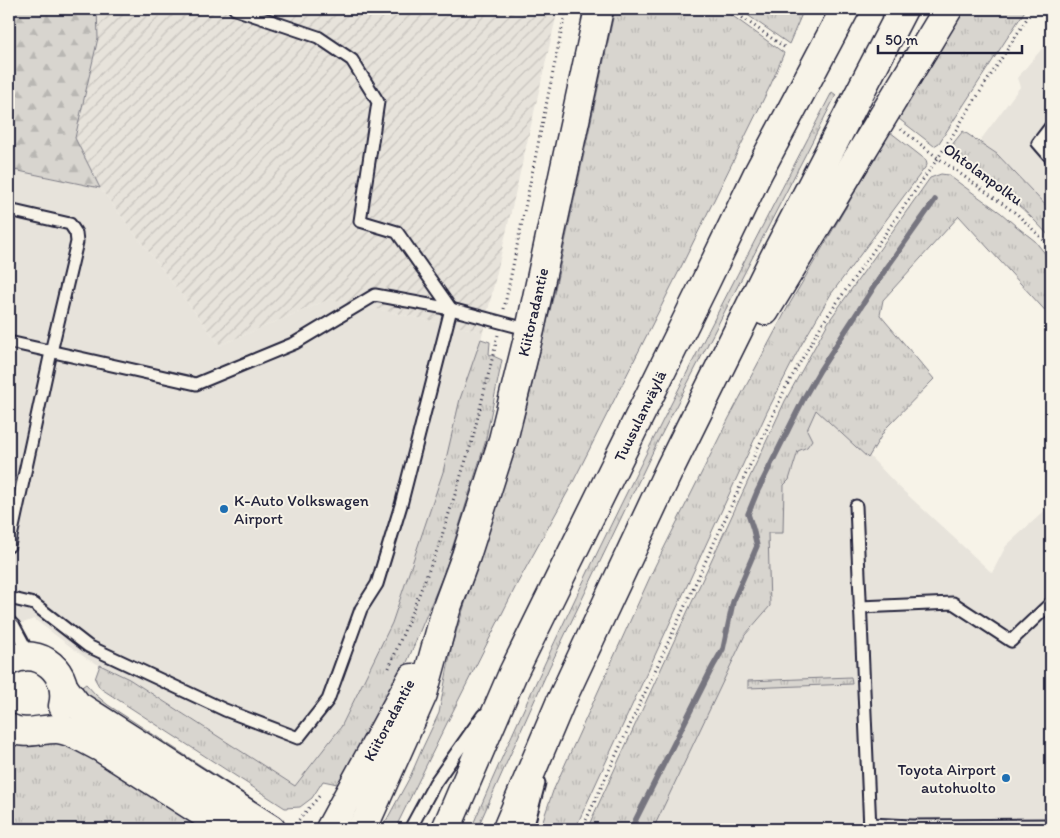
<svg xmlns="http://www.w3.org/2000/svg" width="1060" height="838" viewBox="0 0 1060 838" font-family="Itim,sans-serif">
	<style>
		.built { fill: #e7e3db }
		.industrial { fill: url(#industrial-furrows) }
		.grass { fill: url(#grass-tufts); stroke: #7d7c85 }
		.forest { fill: url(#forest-firs); stroke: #7d7c85 }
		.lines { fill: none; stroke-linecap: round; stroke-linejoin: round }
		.stream { stroke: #76747f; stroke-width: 5.5 }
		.service-casing { stroke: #22223b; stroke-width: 15 }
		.secondary-casing { stroke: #22223b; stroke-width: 31 }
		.motorway-casing { stroke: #22223b; stroke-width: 31 }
		.path { stroke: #22223b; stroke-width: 3; stroke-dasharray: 1 4; stroke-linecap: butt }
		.service { stroke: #f7f3e8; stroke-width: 11 }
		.secondary { stroke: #f7f3e8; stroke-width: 28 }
		.motorway { stroke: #f7f3e8; stroke-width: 28 }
		.poi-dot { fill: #1f6fb2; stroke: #f7f3e8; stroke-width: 2 }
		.labels { text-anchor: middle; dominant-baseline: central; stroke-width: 4; stroke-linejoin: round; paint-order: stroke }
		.street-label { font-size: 16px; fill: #22223b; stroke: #f7f3e8 }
		.poi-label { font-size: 16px; fill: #22223b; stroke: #f7f3e8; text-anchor: start }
	</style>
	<defs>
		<pattern id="industrial-furrows" width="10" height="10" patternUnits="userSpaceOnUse" patternTransform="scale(1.25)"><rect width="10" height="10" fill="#e7e3db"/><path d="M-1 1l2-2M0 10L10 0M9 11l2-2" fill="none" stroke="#c6c2bd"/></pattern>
		<pattern id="grass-tufts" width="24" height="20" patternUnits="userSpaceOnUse" patternTransform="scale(1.25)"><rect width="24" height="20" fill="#d8d5cf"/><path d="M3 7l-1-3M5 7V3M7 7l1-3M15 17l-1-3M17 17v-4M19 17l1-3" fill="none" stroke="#b9b7b3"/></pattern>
		<pattern id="forest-firs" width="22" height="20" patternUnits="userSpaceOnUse" patternTransform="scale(1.25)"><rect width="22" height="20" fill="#d8d5cf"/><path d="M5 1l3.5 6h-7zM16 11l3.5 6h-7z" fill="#b9b7b3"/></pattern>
	</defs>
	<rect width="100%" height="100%" fill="#f7f3e8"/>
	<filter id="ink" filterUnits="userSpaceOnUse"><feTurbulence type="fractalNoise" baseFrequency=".02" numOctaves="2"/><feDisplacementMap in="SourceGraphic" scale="10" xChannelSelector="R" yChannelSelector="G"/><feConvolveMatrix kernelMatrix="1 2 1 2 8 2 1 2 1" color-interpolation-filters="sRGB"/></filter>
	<g filter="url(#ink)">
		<g class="built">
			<polygon points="1051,38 1051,211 997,154 979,142 1020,87 1017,78"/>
			<polygon points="9,169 100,188 220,345 330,299 483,332 447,465 392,623 341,727 294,787 129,679 87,659 34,619 9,628"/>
			<polygon points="814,398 898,486 992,573 1006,546 1051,505 1051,829 603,829"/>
		</g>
		<polygon class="industrial" points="97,9 558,9 483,332 330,299 220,345 100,188 75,138 98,38"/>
		<g class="grass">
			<polygon points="615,9 723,9 784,53 771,84 682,265 572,484 517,584 449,719 395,829 369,829 386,821 410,777 423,747 439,713 452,645 524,417 554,294"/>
			<polygon points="739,9 804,9 789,44"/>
			<polygon points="964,9 1026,9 939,143 934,146 899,119 909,97"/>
			<path d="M832 92 836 95 657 443 549 668 477 829H471C578 577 706 335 832 92Z"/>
			<path d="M963 131 997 154 1051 211V238C1039 225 1026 211 1012 200 992 185 971 173 953 157L951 146Z"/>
			<polygon points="890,132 926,160 927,165 831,294 800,347 767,412 575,829 540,829 553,791 655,566 729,418 789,305"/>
			<polygon points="941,174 948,175 1001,213 1016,226 1035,241 1051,261 1051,317 959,216 883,300 880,315 934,379 886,428 868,458 816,410 807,430 812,440 807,447 798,451 789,480 784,485 783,533 768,533 770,606 745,635 653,829 587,829 785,401 829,321 930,178"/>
			<polygon points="481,339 490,342 489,354 502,360 485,443 446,568 403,672 342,785 323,781 312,798 300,807 285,808 100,688 95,679 100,665 129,679 295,786 341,727 392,623 443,472 460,399"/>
			<polygon points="851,677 852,684 748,688 748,681"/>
			<polygon points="86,684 96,695 108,705 280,817 277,822 76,691"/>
			<polygon points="65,741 205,829 9,829 9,745 12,743"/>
		</g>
		<polygon class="forest" points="9,9 97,9 98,38 75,138 100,188 9,169"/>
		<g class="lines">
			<polyline class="stream" points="631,829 712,668 723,649 733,602 757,546 753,529 748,514 757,492 805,396 820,370 881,276 935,200"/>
			<g class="service-casing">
				<g id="service">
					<polyline points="1051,126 1038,143 1051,158"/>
					<polyline points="9,210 70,224 76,233 77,242 51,352 9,546"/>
					<polyline points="9,342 196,384 295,343 375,295 451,309 530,330"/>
					<polyline points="856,506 870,829"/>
					<polyline points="9,598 34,604 88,646 225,710 298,738 328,700 361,609 377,584 401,505 451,309 397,232 360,221 378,102 352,60 318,37 235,9"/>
					<polyline points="860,607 953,603 1011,641 1051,603"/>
					<polyline points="9,621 14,626 30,656"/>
					<polyline points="870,824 912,826 1051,825"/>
					<polyline points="410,829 435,783 483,715"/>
					<polyline points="527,829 539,783"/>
				</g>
			</g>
			<g class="secondary-casing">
				<g id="secondary">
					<path d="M9 661C40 645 71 673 63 706"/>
					<polyline points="64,688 77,705 271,829"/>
					<path d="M9 728C25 736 39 729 56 729 70 729 87 741 100 747L228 829"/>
					<polyline points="330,829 412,678"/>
					<polyline points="361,829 368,817 423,694 446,610 466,556 503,440 530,330 599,9"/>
				</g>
			</g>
			<g class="motorway-casing">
				<g id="motorway">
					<polyline points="765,311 948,9"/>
					<polyline points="446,829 513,673 703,287 758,173 845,9"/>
					<polyline points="507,829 561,701 670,468 774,258 903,9"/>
				</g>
			</g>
			<g class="path">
				<polyline points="730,9 787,49"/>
				<polyline points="901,129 938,158 1017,214 1051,247"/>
				<polyline points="504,309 566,9"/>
				<polyline points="389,668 438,548 472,441 498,335"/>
				<polyline points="293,828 297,822 321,794"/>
				<polyline points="582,829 786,387 822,324 938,158 1033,9"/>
			</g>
			<use href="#service" class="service"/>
			<use href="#secondary" class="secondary"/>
			<use href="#motorway" class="motorway"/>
		</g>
	</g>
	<g class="poi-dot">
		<circle cx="224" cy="509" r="5"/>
		<circle cx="1006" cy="778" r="5"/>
	</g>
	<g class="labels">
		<g class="street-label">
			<text transform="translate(983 174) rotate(36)">Ohtolanpolku</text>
			<text transform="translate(533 312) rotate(-77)">Kiitoradantie</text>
			<text transform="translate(640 416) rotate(-64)">Tuusulanväylä</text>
			<text transform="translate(389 720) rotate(-62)">Kiitoradantie</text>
		</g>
		<g class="poi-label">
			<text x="234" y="500">K-Auto Volkswagen<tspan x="234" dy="18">Airport</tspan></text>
			<text x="996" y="769" text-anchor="end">Toyota Airport<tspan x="996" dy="18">autohuolto</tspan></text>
		</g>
	</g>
	<rect width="1060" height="838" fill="none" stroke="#f7f3e8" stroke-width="30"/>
	<rect x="15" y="15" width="1030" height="808" fill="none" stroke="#22223b" stroke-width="2" filter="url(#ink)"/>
	<path d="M878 45v8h144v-8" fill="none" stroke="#22223b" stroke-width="2.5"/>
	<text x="885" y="45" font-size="15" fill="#22223b" stroke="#f7f3e8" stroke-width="4" paint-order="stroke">50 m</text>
</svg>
